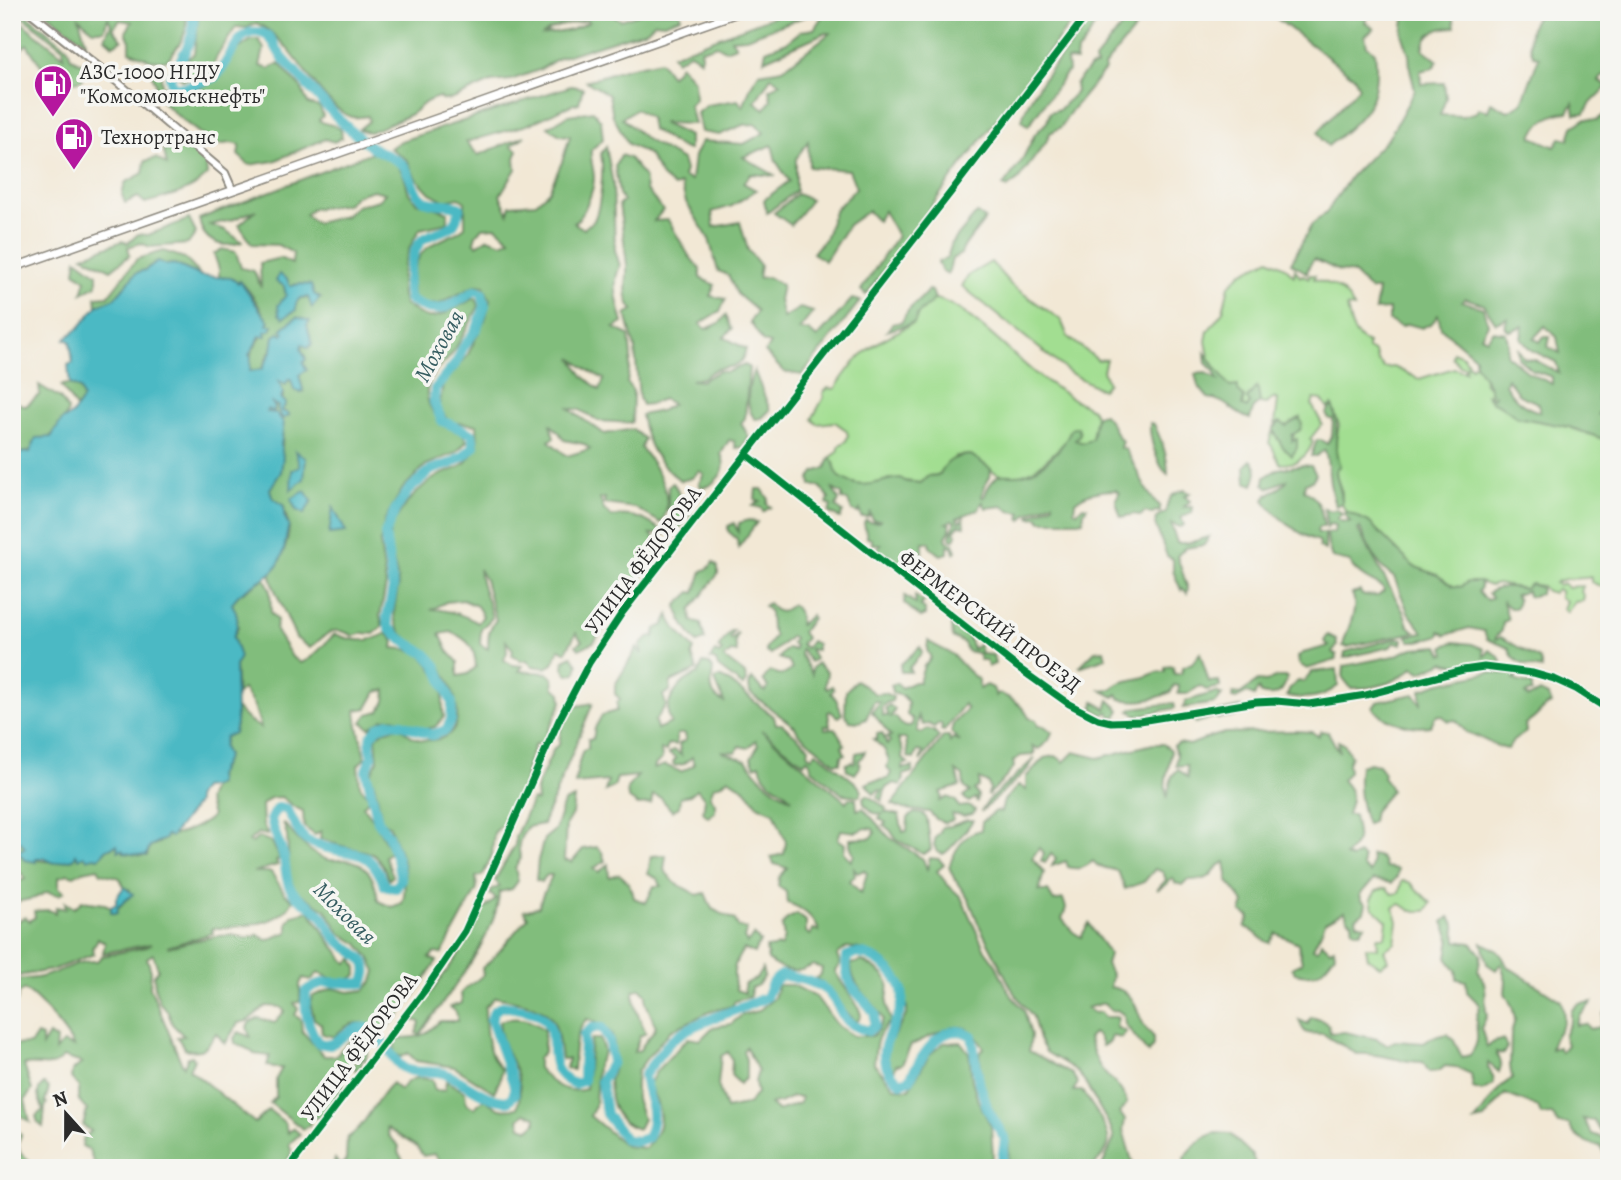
<svg xmlns="http://www.w3.org/2000/svg" width="1621" height="1180" viewBox="0 0 1621 1180" font-family="Alegreya,serif">
	<style>
		.green { fill: #a2de91; stroke: #66845e; stroke-width: 2 }
		.forest { fill: #81bd7b; stroke: #567453; stroke-width: 2; fill-rule: evenodd }
		.water { fill: #4bb9c4; stroke: #3b7278; stroke-width: 2 }
		.lines { fill: none; stroke-linecap: round; stroke-linejoin: round }
		.river { stroke: #4bb9c4; stroke-width: 10 }
		.minor-casing { stroke: #8e8a80; stroke-width: 9 }
		.tertiary-casing { stroke: #8e8a80; stroke-width: 10 }
		.secondary-casing { stroke: #8e8a80; stroke-width: 10 }
		.minor { stroke: #fff; stroke-width: 5 }
		.tertiary { stroke: #fff; stroke-width: 6 }
		.secondary { stroke: #fff; stroke-width: 7 }
		.cycleway-casing { stroke: #f6f6f2; stroke-width: 11 }
		.cycleway { stroke: #00873e; stroke-width: 7 }
		.labels { text-anchor: middle; dominant-baseline: central; stroke-width: 7; stroke-linejoin: round; paint-order: stroke }
		.poi-label { font-size: 21px; fill: #2b2b2b; stroke: #f6f6f2; text-anchor: start }
		.street-label { font-size: 21px; fill: #2b2b2b; stroke: #f6f6f2 }
		.water-label { font-size: 23px; font-style: italic; fill: #365d61; stroke: #f6f6f2 }
	</style>
	<rect width="100%" height="100%" fill="#f6f6f2"/>
	<filter id="ink" filterUnits="userSpaceOnUse"><feTurbulence type="fractalNoise" baseFrequency=".0143" numOctaves="2"/><feDisplacementMap in="SourceGraphic" scale="14" xChannelSelector="R" yChannelSelector="G"/><feConvolveMatrix kernelMatrix="1 2 1 2 8 2 1 2 1" color-interpolation-filters="sRGB"/></filter>
	<filter id="wash" filterUnits="userSpaceOnUse"><feTurbulence type="fractalNoise" baseFrequency=".00686" numOctaves="4" result="noise"/><feDisplacementMap in="SourceGraphic" scale="28" xChannelSelector="R" yChannelSelector="G"/><feGaussianBlur stdDeviation="1.57" result="paint"/><feColorMatrix in="noise" values="0 0 0 0 0 0 0 0 0 0 0 0 0 0 0 0 0 1.4 0 .05"/><feComposite in="paint" operator="in"/></filter>
	<g filter="url(#wash)">
		<rect width="100%" height="100%" fill="#f2e8d5"/>
		<g class="green">
			<path d="M1269 259 1285 267 1294 276 1295 269 1300 277 1303 275 1309 278V275H1315L1314 279C1333 284 1344 288 1354 308L1347 307C1350 323 1352 337 1368 343V349L1375 353 1377 360 1384 368 1394 367 1419 379 1454 368 1467 372 1464 369 1467 366H1460L1452 357 1453 352 1463 356 1471 367 1475 363 1483 375 1484 382 1495 395 1493 398 1489 395 1491 401 1500 405 1517 417 1569 427 1609 441V590L1591 582V577C1579 580 1564 576 1555 583L1559 585 1563 583 1567 587 1583 586 1581 592 1584 595 1583 601 1575 602 1567 612 1563 609 1566 601 1560 598V591L1557 589 1553 593 1546 591 1542 586 1531 584 1524 589 1497 584 1490 586 1480 582 1461 587 1453 586 1437 575 1413 566 1369 522 1345 511 1342 503V492L1336 476 1337 451 1335 444 1339 425 1332 406 1328 408 1322 400 1314 399 1312 405 1322 424 1310 439 1313 441C1308 457 1297 464 1281 464 1275 458 1275 448 1269 443L1273 429 1274 434 1285 449 1296 439 1292 441 1299 418 1286 426 1280 422 1275 424 1278 400 1273 398 1267 404 1260 403 1257 387 1247 398 1250 403 1246 408 1242 406 1209 357 1206 341 1208 331 1223 311 1229 286 1241 273Z"/>
			<polygon points="991,262 1011,285 1061,320 1068,337 1098,360 1106,359 1103,371 1108,383 1102,390 1070,373 962,286 969,275"/>
			<path d="M935 299C962 302 1013 356 1036 374 1054 387 1073 400 1092 409L1096 416 1092 439 1083 443 1067 440C1048 458 1028 484 998 474 989 470 979 460 971 455L956 456 940 475 928 476 921 483 889 479 871 486 860 485 846 481 837 475 834 463 830 458 838 452 840 445 846 441 848 435 846 430 835 422 817 424 812 419 824 397 823 393 828 388 835 389C853 361 865 348 895 333 902 330 905 326 914 323L918 314Z"/>
			<polygon points="1402,881 1409,882 1431,903 1426,911 1411,911 1401,904 1393,907 1398,921 1395,943 1384,950 1388,960 1380,966 1368,958 1366,947 1378,948 1377,937 1385,937 1387,921 1373,908 1371,899 1376,891 1386,888 1392,894 1399,893"/>
		</g>
		<g class="forest">
			<path d="M16 12H23L68 48 71 58 84 64 82 80C55 89 39 65 27 44L20 50 12 44V15L64 56 63 48Z"/>
			<path d="M45 12H186C189 33 180 45 167 60H151L130 51V41L126 32 132 22 120 20 113 28 122 40 113 45 105 38 111 24 108 18 104 30H93L79 18 86 43Z"/>
			<path d="M199 12H547L541 20 545 24 557 12H615L614 16 621 20 643 12H680L681 17 664 23 655 22 647 30 559 58 539 70 511 80 491 82 453 99 442 100 439 97C421 102 424 105 411 114 407 116 373 131 370 132 365 132 364 131 359 129L369 121 368 116C363 117 356 118 351 117 317 104 294 39 256 23L247 28 236 27 217 56 212 69 183 80 178 76 185 60 194 54ZM586 20 589 22 571 30 543 35C555 24 571 25 586 20Z"/>
			<polygon points="785,12 817,12 746,38 731,39 736,46 725,50 717,45 701,50 701,60 690,53 676,61 672,55"/>
			<path d="M825 12H1079L955 174 866 295 861 290 897 236 884 211 877 221 868 211 848 225 825 261 813 253 826 237 834 211 856 188 849 170 809 167 808 141 796 159V191L767 213 764 200 789 181 776 161 772 145 743 157 776 176 751 174 743 183 756 190 732 206 712 212 714 227 740 222 748 250 760 265 758 278 768 277 782 285 779 300 783 318 800 308 813 312 799 330 809 331 817 338 852 299 860 301 802 375 784 372 765 352 770 344 763 342 750 322 757 311 737 294 728 275 718 271 709 239 686 202 681 184 674 187 662 177 648 154 628 144 613 116 609 95 586 81 627 68 660 61 671 76 680 65 694 81 695 99 689 105 694 124 662 123 689 136V150C674 147 666 136 652 130L650 118 636 109 622 118 647 140 682 160 685 170 683 177 691 180 694 156 702 141 744 144 764 133 756 124 743 125 719 135 701 132 697 113 707 105 738 100 743 107 751 86 759 73 783 69 830 33H824L764 60 766 50 787 42 801 31 814 29ZM771 77 781 83 769 89 771 100 765 109 755 102Z"/>
			<path d="M1097 12H1114L1108 19 1099 17C1092 29 1087 44 1077 52L1076 61 1067 60 1068 71 1028 126 1022 121C1027 90 1077 39 1097 12Z"/>
			<polygon points="1133,12 1149,12 1104,66 1105,70 1071,111 1061,127 1050,133 1046,142 1018,180 1007,188 1003,186 1021,162 1035,134 1047,122 1050,112 1060,109 1076,92 1075,84 1090,67 1096,66 1095,60"/>
			<path d="M1268 12H1368L1365 22 1374 28 1365 36 1367 46 1375 52C1381 103 1365 115 1328 146L1322 140 1318 132 1359 87 1354 77Z"/>
			<path d="M1405 12H1453L1455 27C1437 28 1426 31 1423 49L1438 61 1433 68 1420 71 1421 84 1444 83 1446 98 1440 115 1463 116 1477 112 1478 108 1488 111 1491 102 1508 111 1522 103 1539 57 1534 56C1526 42 1529 23 1540 12H1609V77L1603 76 1599 81 1608 86 1590 104 1585 113 1575 114 1573 103 1568 112C1553 113 1537 122 1532 137L1555 147 1560 138 1569 139 1573 127 1585 119 1597 120 1609 111V387L1599 391 1598 400 1607 403 1598 414 1602 417 1609 409V441L1569 427 1517 417 1500 405 1491 401 1487 395 1493 398 1495 395 1490 393V388L1475 363V357L1441 328 1438 315 1432 323 1422 328 1408 324 1401 327 1389 321V309L1375 310 1378 290H1370L1353 273 1339 271 1314 259 1309 266 1307 273 1291 263 1312 224 1326 213 1351 176 1389 137 1415 90 1410 69 1409 54 1402 34ZM1465 298 1483 304 1496 323 1507 318 1505 327 1510 331 1523 326 1521 339 1531 350 1556 362 1559 373 1535 360 1524 358 1518 349V358L1532 370 1552 377V384L1529 373 1507 355 1508 342 1506 333 1493 331 1487 339 1481 336 1488 324 1483 308 1462 301ZM1545 326 1557 337 1560 353 1548 347 1550 337H1543L1540 342 1534 338ZM1507 378 1519 395 1538 403 1540 412C1523 407 1514 400 1505 384Z"/>
			<path d="M251 40H259L264 49 260 66 270 69 279 63 302 89 308 104 320 107 323 116 319 120C326 126 334 123 341 129L342 138 334 142 325 139 274 161 249 165 238 155 240 145 231 143 217 145C193 130 173 114 154 93L156 83 148 68 156 65 161 76 162 86 181 93 202 87 221 77 237 50Z"/>
			<path d="M571 86 583 88 579 103 573 104 527 125 466 142 478 155 525 136 511 146 518 150 515 158 516 169 500 195 508 213 510 205 536 203 549 191 562 162 570 136 560 135 548 127 569 115 593 111 601 121 603 139 591 150C590 160 594 169 594 178 594 190 584 216 574 223L584 229C584 228 592 222 593 222 601 209 604 168 601 154L606 146 613 184 615 250 620 266C611 284 618 304 623 323L614 328 629 335 631 357 627 383 633 391 632 423 598 421 580 410 569 408C581 420 593 424 604 434L633 429 644 439 641 448C656 466 677 499 661 523L635 508 604 504 605 498 600 499 604 510 612 517C633 512 650 521 666 534H651L663 548 613 613V602L598 615 611 616 594 642 579 649 576 645 582 641 576 633 566 652 559 649 553 664 546 668 532 666 527 660 522 661 512 655 513 650 506 641 507 652 504 660 513 665 523 666 519 671 547 673 553 678 554 688 561 693 562 702 542 744H535L528 763 525 782 506 821 494 833 492 855 483 875 476 877 477 889 442 954 435 953 429 958 437 961C421 984 406 1014 383 1030 362 1020 350 1019 334 1037L322 1034 321 1024 314 1019 310 1002 313 996 333 988 349 992 365 990 373 981 376 971 369 957 358 944 340 933 326 910 295 890 290 879 287 836 283 822C295 837 307 851 325 859 332 862 340 859 347 860 369 862 376 883 378 901L392 907 402 903C406 894 405 867 402 858 398 847 393 838 390 826L382 821C378 804 378 789 370 775L378 760 376 738 383 731 400 727C410 736 418 742 433 740 474 736 454 684 438 663 428 649 406 643 398 628 390 613 397 601 398 586 399 569 386 551 390 533 394 514 420 486 436 477 444 472 454 471 461 466 468 462 473 452 478 446L477 425 449 422 439 407 443 385 467 356 486 318 490 300 484 286 476 285 439 304 422 305 413 298C411 280 413 256 430 246 442 238 454 236 465 227V202L459 198 445 201 430 193 415 177 407 160 390 148 401 141ZM496 227 510 239 502 243 488 238 477 245 474 242 476 235 482 228ZM572 358 589 371 604 379 600 390 583 376ZM551 425 558 431 564 440 584 444 590 449 567 456 549 441 554 438ZM479 569 485 580 496 620C488 629 488 637 488 649L480 644 481 629 492 618C489 599 481 590 479 569ZM463 600 477 606 483 616 478 623C463 614 451 611 433 609L446 602ZM451 632C469 640 475 647 476 667L468 674 458 676V662L448 651 440 634Z"/>
			<path d="M171 137 179 139 206 163 207 175C194 192 165 197 145 203L138 197 125 203 122 195 125 183 143 173 145 161 156 158 167 165 163 148 173 151Z"/>
			<path d="M372 152 397 164 404 176 409 193 416 202 448 212V223L420 229C406 251 396 279 404 304 411 308 417 314 424 316 439 322 461 303 476 298L479 306C470 322 462 339 452 354 447 362 438 367 433 375 416 401 439 426 463 434L467 441 456 453 426 465 403 488 385 519 380 543 386 585 380 616 383 626 374 634 363 633 354 636C330 624 328 634 310 648L296 638 274 588 270 572C282 562 288 543 289 527 289 521 284 514 284 506L272 497 269 488 281 472 283 424 273 415 267 413 268 409 274 411 275 408 270 402 278 406V410L286 417 289 414 282 411 283 393 279 381 291 380 303 390 299 375 304 368 303 363 306 359 301 349 302 343 290 324C278 340 269 349 262 369L249 371C248 348 257 347 265 330 271 318 248 289 240 281L238 283 231 278H219V269L214 254 222 249 236 252 241 268 254 271 261 287 260 263 280 258 292 264 293 253 278 245 252 244 239 225 256 210 232 220 210 225 225 230 242 242C221 250 202 241 199 219ZM373 190 385 193 379 200 356 206 345 216 316 223 305 215 312 209 347 204 357 195ZM300 284 320 298H300L296 303 286 295 284 286Z"/>
			<path d="M621 155 629 158 644 176 646 190 663 210 654 221 668 220 689 256 700 269V278L715 285 710 296 726 299 720 311 700 324 706 329 720 323 726 315 732 329 724 337 746 349C740 371 732 365 717 369 712 370 707 376 702 378 699 379 695 379 691 380L701 381 719 371 727 372 745 365 749 368 745 418 741 423 749 437 742 447 736 448 734 441 729 440 721 454C728 468 721 477 709 486L701 487 699 483 704 474 699 471 692 478 681 481C656 462 647 447 641 415L660 411 673 404 663 399 650 404 642 405 639 398 635 349 626 314 633 310C622 297 628 281 627 266 625 246 622 225 619 204L623 202 619 194 615 166Z"/>
			<polygon points="797,194 811,200 791,225 774,213"/>
			<path d="M977 213 985 219C978 231 964 242 961 254L952 259 948 274 941 270 938 262 947 258 952 243Z"/>
			<polygon points="189,219 196,233 188,244 150,247 141,243 128,247 130,255 111,270 83,256 122,241 128,243 138,234 148,235"/>
			<polygon points="163,251 185,258 201,276 174,264 166,265 158,261 145,270 136,273 114,299 97,306 96,297 108,296 137,259"/>
			<polygon points="77,259 97,274 97,285 82,293 86,280 75,272"/>
			<path d="M928 290 932 291 935 299 918 314 914 323 887 331 892 324 902 322C908 306 918 304 928 290Z"/>
			<path d="M1205 353 1230 387 1238 386V391L1244 397 1242 406 1247 408 1250 403 1247 399 1256 387 1258 389 1260 403 1254 407 1250 419C1232 413 1227 400 1208 398L1198 386 1195 374 1206 373 1218 380 1214 371 1206 363Z"/>
			<path d="M754 370 770 410 762 418 755 419C744 407 748 385 754 370Z"/>
			<polygon points="70,384 80,389 83,398 76,408 61,385"/>
			<path d="M39 385 60 398 68 410C64 427 38 452 20 453L12 465V401L26 406 40 394Z"/>
			<path d="M1332 405C1342 427 1331 445 1340 466L1336 469C1335 481 1343 490 1342 503L1336 506C1328 489 1330 468 1325 450L1316 456H1311L1317 440H1321L1327 444 1332 435 1333 419H1329L1326 414Z"/>
			<path d="M1103 414C1113 420 1114 435 1122 441L1120 448 1125 449C1138 467 1142 491 1160 506V512L1155 511 1153 514 1145 512 1140 516 1135 514 1121 517 1116 502 1119 493 1116 490C1102 490 1086 492 1075 502L1074 510 1077 512 1083 506 1087 507 1084 512 1083 521H1041L1038 517 1031 518 1030 516 1053 505V502L1027 514 1022 520 1020 518 1022 513 1010 511 1003 506 986 508 983 502 977 510 957 518 960 522 964 517 965 526 959 525 954 531 957 535 955 539H951L950 536 955 522 952 520 947 523 950 524V530L946 537 947 541 953 543 956 551 954 553 952 546 948 545V553L941 555 930 547V542H923V552L897 565 891 561 892 556 886 557 876 549 881 544H872V539L867 538 864 523 866 520 870 522H879L880 520H873L870 513 868 517H861L860 510 858 513 852 511 848 501 842 499V494L833 489 839 500 836 507 843 512 840 518 829 513 831 506 827 503 829 498 820 487 811 485 810 479 814 472 826 468 830 458 834 463 837 475C862 493 874 481 900 478L907 482 921 483 928 476 940 475C945 460 956 456 971 455L991 469C990 480 983 485 982 497H985C985 491 993 478 1000 475 1007 474 1015 476 1023 474 1042 470 1065 447 1071 429L1078 427 1080 434 1075 440 1083 443 1092 439 1096 416Z"/>
			<polygon points="1300,418 1302,424 1300,430 1292,435 1292,441 1297,439 1297,448 1292,456 1282,446 1273,429 1280,422 1286,426"/>
			<path d="M1150 423 1154 424C1162 442 1168 456 1168 475 1157 465 1149 438 1150 423Z"/>
			<path d="M1251 460C1260 468 1257 475 1253 485L1246 482 1245 466Z"/>
			<path d="M1302 465 1311 466 1316 474 1312 481 1305 483 1304 490C1320 499 1321 509 1324 526L1319 527 1317 530 1318 533H1325V550L1319 547V541C1299 536 1276 516 1264 500 1269 489 1282 491 1287 480L1268 488 1264 484 1265 477 1278 469Z"/>
			<path d="M673 483C683 495 678 501 670 513L668 509V486Z"/>
			<polygon points="756,489 762,489 768,498 767,504 771,507 763,512 762,508 753,506 760,501 755,499"/>
			<path d="M1185 490 1190 493 1184 496 1190 501 1184 507H1193L1192 513 1181 517 1184 525 1180 527 1171 524 1177 543H1188L1209 537 1204 545 1185 548 1177 556 1188 589 1187 593 1182 588 1181 590 1173 571V559L1167 556 1155 524 1158 516 1166 512C1167 498 1172 493 1185 490Z"/>
			<polygon points="680,503 684,511 691,513 675,535 671,532 671,522"/>
			<path d="M1324 508 1330 511 1337 509 1342 514 1337 518 1340 521 1350 522 1345 514V511L1369 522 1413 566 1437 575 1453 586 1461 587 1467 582H1480L1481 587 1478 592 1483 598 1488 600 1492 598 1488 593C1498 586 1512 586 1524 589L1531 584 1541 588 1540 593 1533 597 1528 596 1527 591 1515 595 1518 600 1516 608H1510L1503 602 1508 620 1503 622 1502 631 1496 636V639L1501 637 1540 660 1542 669C1528 667 1512 663 1509 648L1487 639 1484 631 1469 628 1446 635 1440 631V635L1419 641H1410L1407 636 1424 633 1408 612 1394 577C1379 570 1367 543 1360 528L1358 530 1404 613 1408 625 1415 632 1347 647 1343 646C1346 630 1360 609 1352 594L1360 591 1362 595 1378 596 1384 591 1383 587C1372 582 1355 574 1350 562L1332 558 1328 545 1327 533H1334L1335 525 1330 524 1327 528Z"/>
			<polygon points="749,520 757,522 738,548 737,539 728,531 728,526 734,523 738,532 739,523"/>
			<path d="M713 562 718 567V574L691 610 692 621 701 624 705 640 697 643C688 631 679 620 677 605L691 592 695 593 702 571 709 568Z"/>
			<path d="M265 578 270 589 271 613 277 619 276 631 292 657 301 663C316 657 323 644 335 634 355 642 369 643 387 633L394 641 393 648C401 649 409 649 416 652 428 659 441 680 443 694 443 702 442 709 444 717L435 727 425 729 394 718 383 719 370 728 362 722 368 714 380 711 385 701 386 690 376 692 367 708 356 710C357 728 362 741 365 758L358 765 360 786 370 799 363 806 373 819 391 852 385 856 393 876 389 880C377 848 370 853 342 846 334 844 328 840 320 839L321 831 315 835 304 827 303 811 294 807 281 797 270 798 262 805 263 825 268 835 258 833 249 841 252 843 259 837 272 842 280 859 276 861 278 865 254 872H271L285 894 293 900C279 928 239 925 212 929L213 933 167 947 216 936 233 935 245 938 258 935 267 940 288 932V922L293 915 309 911C319 923 326 938 336 949 341 954 341 958 347 963L353 959 357 968V975C346 984 330 980 319 972L311 980 303 978 300 984V1002L294 1003 298 1009 295 1015 301 1020 302 1031 324 1056H335C346 1045 352 1035 369 1037L374 1043 368 1048 366 1060 362 1059V1066L356 1071 353 1065 358 1061 352 1059 346 1071 339 1076 344 1086 320 1119 314 1117 309 1120 310 1125 303 1129 270 1103 276 1097V1079L282 1068H273L267 1065 270 1056 254 1054 250 1050 235 1043 234 1038 239 1032 250 1037 247 1027 250 1022 259 1018 274 1023 285 1011 280 1007 266 1006 247 1021 238 1023 225 1044 216 1033C207 1047 203 1054 185 1049L177 1037 184 1036 172 1024 168 1012 160 1003 155 989 154 975 158 969 153 954 147 958 151 971 150 987 181 1062 184 1066 188 1057 192 1056 194 1059 189 1069 255 1123 269 1110 284 1122 288 1133 293 1128 300 1134 289 1144C295 1155 289 1159 282 1168H98L93 1161 89 1150 82 1146 83 1139 91 1131 83 1126 87 1110C79 1103 76 1098 79 1087L71 1078 72 1071 82 1063 63 1057C51 1072 39 1062 24 1065L32 1090 25 1100 30 1122 18 1114 14 1125 21 1135 18 1144 20 1153 30 1161 25 1168H12V1045L31 1044 37 1035 42 1037V1046L49 1035 56 1040 55 1051 63 1043 74 1047C67 1033 37 996 24 990L18 994 17 1001 12 1002V980C22 979 32 979 41 977 61 972 76 960 97 961L102 956 146 947 151 944 103 953 105 943 98 938 95 945 93 946 94 954 52 970 12 977V931L16 930 18 921 25 917 30 921 35 917 34 911 49 910 55 913 56 907 66 909 65 902 74 908 82 901 105 904 111 907 112 913 121 905 130 890 124 887 120 878 101 873 98 868 83 871 74 876 68 874 59 877V888L64 892 59 895 47 892 35 898 12 903V881L14 883 25 879 22 874 17 872 16 863 12 861V842L21 841 26 848 18 851C31 863 57 863 74 859L76 853 99 858 107 849 117 845 125 853C133 853 139 857 147 856L150 846 159 843 165 835C177 837 204 825 212 816L207 800 212 787 218 784 217 776 227 756 223 747 225 737 234 732 236 724 235 707 248 720 261 728 254 706 243 689 237 695 235 666 239 657 233 637 238 627 232 604 237 596Z"/>
			<polygon points="905,596 916,604 915,596 924,602 920,606 925,610 925,615 920,617 904,603"/>
			<path d="M768 603 775 610 781 612 792 605C801 610 798 616 800 625L811 615 812 618 802 632 806 638 801 644 806 648 811 641 817 644V650L810 649 815 659 810 662 801 649 800 654 812 674V668L817 663 827 672 825 687 828 689 832 686 834 689 831 693 836 699 842 714 838 717 830 711 828 712 830 726H824L825 729 835 728 845 745 842 746 845 754 841 756 840 763H835L798 733 795 727 750 693 749 685 752 679 765 692 768 687 763 680 770 671C779 675 784 677 792 669L789 662 779 658 787 648 794 650 795 646 791 643 794 639 791 636 771 654 766 652V648L775 636 771 627 770 612 764 606Z"/>
			<path d="M669 615C673 629 685 638 694 649L692 655 697 670 671 682 670 691 663 695 666 705 655 721 657 729 671 723C660 704 681 680 698 674L703 663 709 664 713 669C711 684 708 696 724 702L715 680 719 677 730 682 774 717 776 724H782L809 747 808 755 812 757 816 752 822 756 856 783 862 791 859 796 842 794 812 769 809 761 807 759 804 763 761 730 846 802 849 798 856 799 857 810 863 808 889 837 923 859 927 869 930 858 939 859 944 865 937 871 947 884 961 897 985 950 996 965 1010 994 1024 1010 1031 1035 1029 1051 1072 1074 1078 1083 1073 1091H1082C1091 1104 1112 1131 1108 1145 1106 1154 1097 1161 1092 1168H1007C1013 1135 1004 1134 991 1107 982 1091 981 1071 980 1053L984 1048C980 1043 978 1038 974 1034 959 1014 926 1041 911 1045L902 1064 896 1065 894 1071C875 1046 901 1033 907 1012 908 1007 905 1001 905 996 900 967 875 949 847 947L837 955 840 964 835 971C841 985 860 1004 861 1016L857 1022C841 1010 833 990 816 978L821 974 822 968 813 965C797 975 782 972 768 960L766 948 781 946 784 938 782 926 787 919 797 914 806 921V932L810 935 814 929 819 931C815 918 800 906 787 903L786 892 778 886 779 878 787 868 774 864 771 857 784 854 786 842 774 812 759 806 746 790 728 778 722 784 714 786 710 796 715 803V812L708 817 703 812 705 799 697 789 690 795 680 797 679 807 672 811 661 798 653 795 651 804 638 805 628 798 627 788 638 776 617 778 614 787 605 791 608 781 575 784C577 772 578 762 583 750L588 748V739H593L595 728 602 715 617 711V703L620 699 615 694V685L637 648 642 654 640 645 651 636 654 637 656 629 664 625ZM677 734H685L686 740 679 744 681 755 674 750 669 754 676 758 673 763 675 766 684 764 692 757 694 765 681 772 665 765 654 769 655 765 662 759 661 750 666 751 668 744 676 745ZM756 740 758 746 751 758 755 766 760 764C764 787 781 785 792 799L777 791 764 781 746 760 721 751 736 752 739 746 748 748ZM866 828 873 829 875 833 871 838 850 839V845L854 855 851 861 844 852 845 844 838 839 841 830 856 832ZM854 868 858 873 864 870 867 873 861 893 849 881 855 876Z"/>
			<polygon points="951,625 954,625 968,635 973,649 979,644 981,654 993,655 995,664 988,667 986,660 980,660 978,653 967,651 964,643 952,637"/>
			<polygon points="731,631 734,631 730,638 732,640 738,633 735,642 737,653 731,652 724,658 745,674 746,681 743,686 718,667 716,661 710,659 715,652 719,654 722,651 718,648"/>
			<polygon points="1328,635 1336,639 1337,646 1333,652 1337,655 1336,660 1307,669 1299,664 1298,657 1303,653 1329,646 1324,641"/>
			<polygon points="1397,638 1403,639 1402,644 1395,642 1390,647 1344,658 1345,652"/>
			<path d="M928 641C936 647 946 650 953 655 962 664 968 673 979 680V689L987 685 993 688 996 696 998 693C1012 698 1023 705 1029 718L1036 720 1038 726H1044L1052 732 1049 740 1039 749 1032 746 1035 752 1032 755 1021 756 1013 761 1014 767C1009 775 995 789 987 796L990 789 988 783 979 779V786L974 790 978 795 977 803 975 798 969 802 963 797 970 792 964 787 963 776 956 771 960 786 940 792 942 796 940 801 948 797 956 801 959 807 968 806 975 810 973 814 964 816 952 814 953 820 945 823 936 819 929 812 903 809 892 804 944 736H949L950 742 953 738 960 742 951 732 953 724 967 709 964 704 944 731 941 730 942 725 939 723 934 727 929 724 923 725 918 716 917 731 922 733 927 729 934 731 939 737 920 761 923 752 917 751 914 759 908 757 906 739H898L903 751 902 758 908 763 903 765 902 769 913 767 912 772 903 775 904 779 901 785 894 783 886 788 882 801 877 797 882 790H878L874 794 866 784 872 781 888 779 891 773 887 767 889 760 884 749 873 739H877V734L882 733 887 745 890 741 886 737 891 736 872 712 880 702 874 701 866 719 859 722 850 721 845 714 846 691 856 680 875 694 884 693 893 697 892 701 886 703 881 708 883 716H888L885 709 889 705 895 709 891 717H896L900 723 906 727 912 725 913 719 907 715 908 702 903 696 892 693 891 685 897 683 901 688 914 682H919L924 666 931 658 927 650Z"/>
			<path d="M1454 642 1472 644 1484 649V657L1490 650 1499 657 1502 663C1486 663 1456 668 1444 662L1421 672 1413 667C1397 683 1374 689 1351 688L1343 678 1344 666 1394 656 1413 648 1439 646 1443 654H1446L1444 646Z"/>
			<polygon points="920,647 922,653 909,668 911,672 901,672 900,665"/>
			<polygon points="1104,650 1106,658 1079,667 1095,651"/>
			<path d="M1200 653 1209 682 1219 681 1220 687 1206 690 1200 686 1187 694H1178L1179 686 1174 685 1171 692C1153 700 1140 703 1120 699L1117 694 1114 697 1101 690 1112 689C1120 679 1133 681 1144 677 1153 675 1155 670 1165 672V667L1173 666 1174 674H1181L1183 667 1192 663Z"/>
			<polygon points="572,656 578,664 576,673 568,675 563,668 564,660"/>
			<path d="M1337 669 1338 686C1323 698 1306 700 1287 696L1290 688 1298 681 1304 682 1312 672Z"/>
			<path d="M1490 672 1519 675 1514 680 1532 685V692L1525 694 1528 698 1540 692 1548 696 1551 704C1539 709 1539 718 1525 724L1526 732 1513 741 1508 749C1492 747 1481 736 1466 732L1456 720 1449 721 1441 715 1436 716 1430 726C1413 729 1383 722 1373 708L1377 702 1414 694 1421 704V690L1437 684Z"/>
			<path d="M1277 677H1287C1284 692 1277 698 1261 694L1258 689 1254 696 1247 693 1236 699 1232 698 1233 693 1240 694 1258 681 1266 682Z"/>
			<polygon points="1216,692 1222,695 1216,703 1183,708 1186,701"/>
			<polygon points="1109,700 1120,710 1116,717 1111,716 1108,712 1103,715 1093,708 1094,701 1106,709"/>
			<path d="M593 703 543 824 527 827C520 838 516 846 521 858L515 868 518 881 512 889 499 892C498 936 446 997 420 1034L416 1033 420 1023 419 1021H414V1015L459 954 483 910 496 899 490 894 492 889 500 887 495 880 515 845V837L532 800 537 801 536 789 554 748 559 745 561 728 571 707Z"/>
			<polygon points="1174,703 1175,708 1137,716 1130,711 1134,708"/>
			<path d="M1241 707 1236 716C1229 718 1224 716 1218 719L1214 717 1196 723 1193 719 1197 716Z"/>
			<path d="M1295 731 1312 732 1318 736 1321 731 1328 732 1339 752 1338 741 1344 744 1351 756 1348 763 1349 772 1342 780C1356 795 1351 798 1347 815H1354C1357 838 1363 838 1345 856L1351 859 1358 854 1363 858V867L1370 873 1372 863 1371 855C1380 856 1383 858 1385 867L1398 869 1397 877 1392 883 1374 880 1360 894 1361 900 1366 904 1364 912 1356 918 1357 923 1365 925 1360 932 1353 930 1352 922 1347 918 1345 911 1325 922C1322 933 1316 939 1313 949L1318 950 1321 942 1330 950 1334 948 1335 954C1323 971 1317 978 1295 973L1292 968 1302 963 1298 943 1276 933 1270 943C1259 940 1256 930 1245 927L1250 917 1241 912 1244 903 1228 881 1225 862C1205 872 1221 880 1187 880L1182 885 1175 883 1173 878 1166 885 1157 890 1166 880 1163 872 1155 869 1144 882 1125 889 1118 871 1098 866 1093 861C1085 868 1078 870 1068 867L1066 861 1052 866 1056 858 1051 854 1045 863 1041 861 1044 853 1039 848 1032 858 1044 872 1039 891H1048L1054 901 1063 899 1066 908 1062 919 1073 932 1081 937 1089 923C1094 935 1103 942 1109 954L1106 964 1112 976 1110 987C1143 992 1132 1018 1153 1036V1046L1148 1053 1125 1024 1124 1015 1117 1010 1112 1011 1104 1003 1087 1008 1094 1013 1101 1012 1104 1017H1118L1116 1027 1126 1032 1121 1038 1112 1036 1110 1042 1102 1046 1099 1037 1093 1033 1088 1038C1092 1046 1094 1057 1099 1065 1108 1082 1120 1081 1127 1103L1120 1113 1125 1120 1123 1130 1134 1168H1101L1114 1139 1111 1128 1083 1079 1074 1069 1046 1052 1039 1040 1033 1017 1014 993 979 925 969 900 954 878 949 867C954 852 964 833 981 830L982 822 996 811 1001 812 1004 800 1019 785 1026 790V777L1044 758 1056 756 1064 762 1074 752 1098 758 1153 744H1163L1171 750C1171 766 1162 780 1167 796L1172 776 1178 769 1188 778 1187 765 1176 766 1177 755 1173 746 1179 743 1190 745 1207 738 1225 733Z"/>
			<polygon points="865,751 863,757 859,760 860,767 855,774 847,770 846,764 851,762 855,763 856,753"/>
			<polygon points="1035,758 1027,770 981,812 988,801"/>
			<path d="M1369 763 1378 765 1384 773 1383 777 1388 783 1391 791 1374 811 1372 821 1367 825C1360 806 1357 786 1360 766Z"/>
			<polygon points="867,795 886,808 885,812 899,815 903,832 907,831 908,818 914,813 923,814 927,819 931,850 923,854 896,839 890,830 883,825 886,823 879,818 882,814 874,813 864,804 863,798"/>
			<path d="M574 798 572 814 566 824 564 860 572 862 583 849 597 847 602 852 605 861 593 869 599 872 608 864 609 877 619 874C627 879 633 889 634 898L646 903 654 886H661L658 879 648 874 651 856 666 855 664 870 675 883 697 895 705 893 712 909 735 920 738 927 747 929 744 938 747 943 754 935 760 942 754 953 744 949C733 963 732 973 736 990L745 993 744 984 756 979 762 969 764 976 758 985 751 988 750 997 735 1001 732 1006 709 1012 670 1031 646 1059 637 1072 636 1083V1099L643 1119 638 1129C614 1122 610 1103 609 1080 614 1072 614 1067 614 1058 616 1032 611 1029 587 1019 573 1035 575 1051 573 1070L566 1068 568 1059H561C559 1049 559 1035 555 1025 548 1004 513 1001 495 997L485 1007C485 1026 486 1057 502 1069L500 1080 494 1092 454 1067 416 1061 408 1053 401 1057 394 1053 395 1042 399 1038C421 1038 424 1036 440 1021H458L456 1012 450 1007 462 1003 461 993C468 985 475 983 483 975L482 968C500 955 511 934 528 918L524 911 539 907C541 894 548 887 552 875H547L541 882 536 880 538 860 544 839 555 830 564 802ZM640 988 646 994V1003L656 1027C652 1036 644 1041 640 1050L634 1052 640 1036 646 1033C640 1018 633 1009 634 991Z"/>
			<path d="M967 820H973C968 828 950 851 943 854L937 852 934 845 936 836 940 833 942 827 951 826Z"/>
			<path d="M1449 917 1455 924 1456 941 1471 943 1481 954 1478 971C1491 990 1482 998 1487 1016L1481 1028 1487 1047 1494 1042 1503 1040 1507 1047 1503 1054 1496 1052 1501 1066 1499 1072 1488 1063V1069L1493 1076 1494 1084 1482 1091 1473 1088 1471 1074 1455 1067 1445 1066 1439 1071 1429 1072 1423 1062C1399 1062 1377 1052 1356 1054 1346 1045 1334 1043 1324 1034 1309 1032 1305 1038 1299 1020L1308 1024 1311 1017 1321 1020 1329 1025 1330 1033 1345 1032 1377 1039 1387 1045 1395 1041 1424 1043 1431 1038 1447 1034 1453 1039 1462 1057 1470 1055C1480 1042 1477 1036 1476 1022 1475 1016 1479 1011 1480 1005L1467 992 1466 981 1457 979 1456 970 1447 958 1450 938 1443 922Z"/>
			<path d="M1482 943C1495 947 1502 953 1507 966L1561 1001C1570 1033 1555 1025 1551 1049L1558 1047 1561 1052 1567 1045 1564 1036 1571 1021V1011L1578 1004 1592 1002 1580 1016 1576 1025 1587 1024 1590 1029 1601 1027 1604 1013 1609 1010V1135L1602 1133 1594 1121 1583 1119 1592 1134 1609 1140V1156L1605 1155 1600 1146C1586 1143 1574 1139 1569 1124H1558L1552 1114 1541 1115 1538 1107 1505 1094 1484 1119 1475 1121C1488 1107 1494 1088 1512 1079L1510 1066 1511 1035 1515 1019 1512 1006 1505 993 1506 981 1501 963 1496 970 1487 964Z"/>
			<path d="M862 961C908 985 877 988 891 1021 875 1036 876 1043 874 1064L895 1088 909 1089 930 1054 944 1043 961 1042 969 1053 972 1080 978 1101 991 1126 993 1157 983 1168H437L441 1162 434 1154 423 1156 417 1147 387 1128 389 1136 399 1146 398 1152 408 1168H380L378 1165 369 1161 361 1168H332L335 1159 340 1166 346 1160 347 1138C368 1125 374 1099 392 1083L400 1090C409 1077 417 1076 432 1080L435 1091 445 1090 446 1081 465 1092 466 1103 474 1108 484 1099 499 1109 517 1108C529 1072 500 1055 499 1021 516 1016 531 1018 544 1030V1052L538 1058V1068C550 1083 566 1095 586 1089L591 1039H600L604 1052 597 1066 595 1106 590 1116 626 1146 645 1148C667 1127 661 1110 649 1084L657 1070 688 1038 700 1040 713 1027 731 1024 742 1015 758 1011 774 998 778 985H793L816 997 838 1026 854 1036H872L878 1030 883 1019C873 998 851 989 851 964ZM746 1047 758 1071 755 1082 757 1093 749 1104 726 1109 718 1085 721 1056 728 1052 732 1060 731 1075 739 1084 746 1078V1060L743 1051ZM792 1097H801L800 1103 777 1111 770 1104 779 1103ZM525 1113 536 1117V1123L529 1129 521 1126 519 1119Z"/>
			<path d="M44 1084 49 1088 45 1102 47 1103 45 1108 43 1127 38 1123 36 1116 43 1110C40 1098 33 1093 44 1084Z"/>
			<path d="M1216 1133 1230 1134 1252 1155 1257 1168H1184V1158C1194 1146 1201 1137 1216 1133Z"/>
		</g>
		<g class="water">
			<path d="M158 261 166 265 174 264 201 276 231 278 238 283 240 281C250 293 258 310 269 321L267 325H273L271 330 265 332 266 336H260L249 355 251 357 250 371 262 369 272 350 274 336 279 333 283 335 284 332 281 330C283 327 293 320 297 317L310 321 307 325 312 344 308 348 302 344 301 349 306 359 303 363 307 370 299 375 303 390 301 393 294 390 291 380H288L286 385 279 381 283 393 281 398 286 403 282 411 289 414V416L283 419 278 410V406L272 403 275 408 273 412 268 409 267 412 276 413 284 423 281 445 283 457 281 472 270 489 272 497 284 506V516L289 525C285 538 286 552 279 563 270 581 240 586 232 604 239 616 239 624 233 637L240 657 235 666 236 724 234 733 225 737 223 747 227 756 217 776 218 784 212 787 202 788 196 798 197 803 171 837 166 835 165 839 150 846 146 856 125 853 122 850 118 851 117 845 107 849 99 858 94 857 87 859 84 856 79 859 76 854 74 859 54 863 43 858 36 859V862L25 860 17 851 25 848 21 842H12V465L20 453 30 452 36 438 51 437 62 420 72 415 83 398 80 389 70 384 68 365 73 363 70 341 65 339 79 328 97 306 114 299 136 273 145 270Z"/>
			<polygon points="279,274 287,279 290,286 300,284 311,285 314,294 320,298 312,308 308,297 300,298 296,303 296,310 283,318 279,314 278,305 286,295 284,286 276,281"/>
			<polygon points="295,451 306,458 304,479 291,490 292,470 300,467"/>
			<polygon points="305,491 312,501 304,514 296,510 291,499"/>
			<polygon points="333,507 346,532 329,534"/>
			<polygon points="124,887 133,894 118,907 117,913 111,913 111,907 116,904 116,898"/>
		</g>
		<g class="lines">
			<path class="river" d="M193 12C196 38 183 56 170 77L172 86C182 89 188 87 197 83 204 81 212 80 217 75 230 63 237 23 264 34 273 37 275 47 280 54 286 63 295 70 301 78 322 102 344 127 370 146 380 153 392 156 402 164 412 174 411 191 424 200 435 207 449 201 460 208 453 236 445 226 425 238 411 246 405 287 410 300 438 319 451 305 476 290L482 293 485 306 477 328 463 348 456 363 435 389 434 402 442 421 472 434 474 446 465 455 452 463 431 470 409 490 395 510 385 534 393 589 387 617 389 628 401 639 426 654 436 665 452 703 451 720 446 730 432 735 402 724 389 723 379 727 371 736 370 745 372 756 366 771 378 821 388 835 397 859 401 880 396 888 385 886C368 844 356 858 321 846 316 844 311 843 306 840 295 831 294 819 286 809L278 808 271 818C273 832 279 841 283 854 286 864 285 876 289 886 295 899 312 905 321 915 327 922 330 932 336 938 350 954 376 956 363 983 341 985 326 976 306 991 304 1012 307 1024 318 1043L330 1045C338 1041 345 1034 353 1030 378 1018 387 1055 401 1066 413 1076 428 1069 443 1073 466 1081 483 1101 508 1101L514 1095V1085L491 1020 494 1011 502 1006C513 1008 529 1009 539 1015 566 1033 538 1069 574 1084L583 1081 584 1035 592 1028H602L609 1041 612 1062 601 1081 606 1114 626 1140 637 1141 647 1138C659 1112 648 1101 644 1076 652 1064 661 1052 671 1041 690 1022 740 1011 766 997L772 983 781 975C798 979 817 981 829 993 847 1014 836 1021 868 1031L874 1026 875 1014C859 989 843 991 847 956 858 951 868 954 878 961 946 1008 846 1041 901 1083L910 1079C920 1058 943 1017 972 1036L979 1082 988 1110 1005 1139 1002 1160 996 1168"/>
		</g>
	</g>
	<g filter="url(#ink)">
		<g class="lines">
			<g class="minor-casing">
				<g id="minor">
					<polyline points="746,454 1017,667 1069,704 1098,719 1111,722 1140,721 1256,702 1276,701 1309,704 1366,695 1463,670 1484,667 1533,673 1554,679 1576,689 1609,710"/>
					<polyline points="289,1168 425,990 465,931 559,720 589,663 622,613 954,188 1089,12"/>
				</g>
			</g>
			<g class="tertiary-casing">
				<polyline id="tertiary" points="30,12 115,80 225,173 232,189"/>
			</g>
			<g class="secondary-casing">
				<polyline id="secondary" points="12,268 740,12"/>
			</g>
			<use href="#minor" class="minor"/>
			<use href="#tertiary" class="tertiary"/>
			<use href="#secondary" class="secondary"/>
			<g class="cycleway-casing">
				<g id="cycleway">
					<polyline points="746,454 1017,667 1069,704 1098,719 1111,722 1140,721 1256,702 1276,701 1309,704 1366,695 1463,670 1484,667 1533,673 1554,679 1576,689 1609,710"/>
					<polyline points="289,1168 425,990 465,931 559,720 589,663 622,613 954,188 1089,12"/>
				</g>
			</g>
			<use href="#cycleway" class="cycleway"/>
		</g>
	</g>
	<defs>
		<g id="fuel-pin" transform="scale(2.0125)"><path d="M0 17L-7.5 6A9.5 9.5 0 1 1 7.5 6Z" fill="#b5179e" stroke="#f6f6f2"/><path d="M-5.5-6h7V0h2V4h1.3V-2.5L3-4.5l.8-.8L6-3V5H2.5V1h-1V6h-7ZM-4.2-4.7v3.2H.2V-4.7Z" fill="#fff"/></g>
	</defs>
	<g fill-rule="evenodd">
		<use href="#fuel-pin" x="53" y="84"/>
		<use href="#fuel-pin" x="74" y="137"/>
	</g>
	<g class="labels">
		<g class="poi-label">
			<text x="80" y="72">АЗС-1000 НГДУ<tspan x="80" dy="24">"Комсомольскнефть"</tspan></text>
			<text x="101" y="137">Технортранс</text>
		</g>
		<g class="street-label">
			<text transform="translate(643 560) rotate(-53)">УЛИЦА ФЁДОРОВА</text>
			<text transform="translate(990 621) rotate(37)">ФЕРМЕРСКИЙ ПРОЕЗД</text>
			<text transform="translate(359 1047) rotate(-53)">УЛИЦА ФЁДОРОВА</text>
		</g>
		<g class="water-label">
			<text transform="translate(439 346) rotate(-61)">Моховая</text>
			<text transform="translate(345 913) rotate(45)">Моховая</text>
		</g>
	</g>
	<rect width="1621" height="1180" fill="none" stroke="#f6f6f2" stroke-width="42"/>
	<g transform="translate(66 1114) rotate(339)" stroke="#f6f6f2" stroke-width="5" paint-order="stroke">
	<path d="M0-5L12 26L0 18L-12 26Z" fill="#2b2b2b"/>
	<text y="-10" font-size="19" font-weight="bold" text-anchor="middle" fill="#2b2b2b">N</text>
	</g>
</svg>
